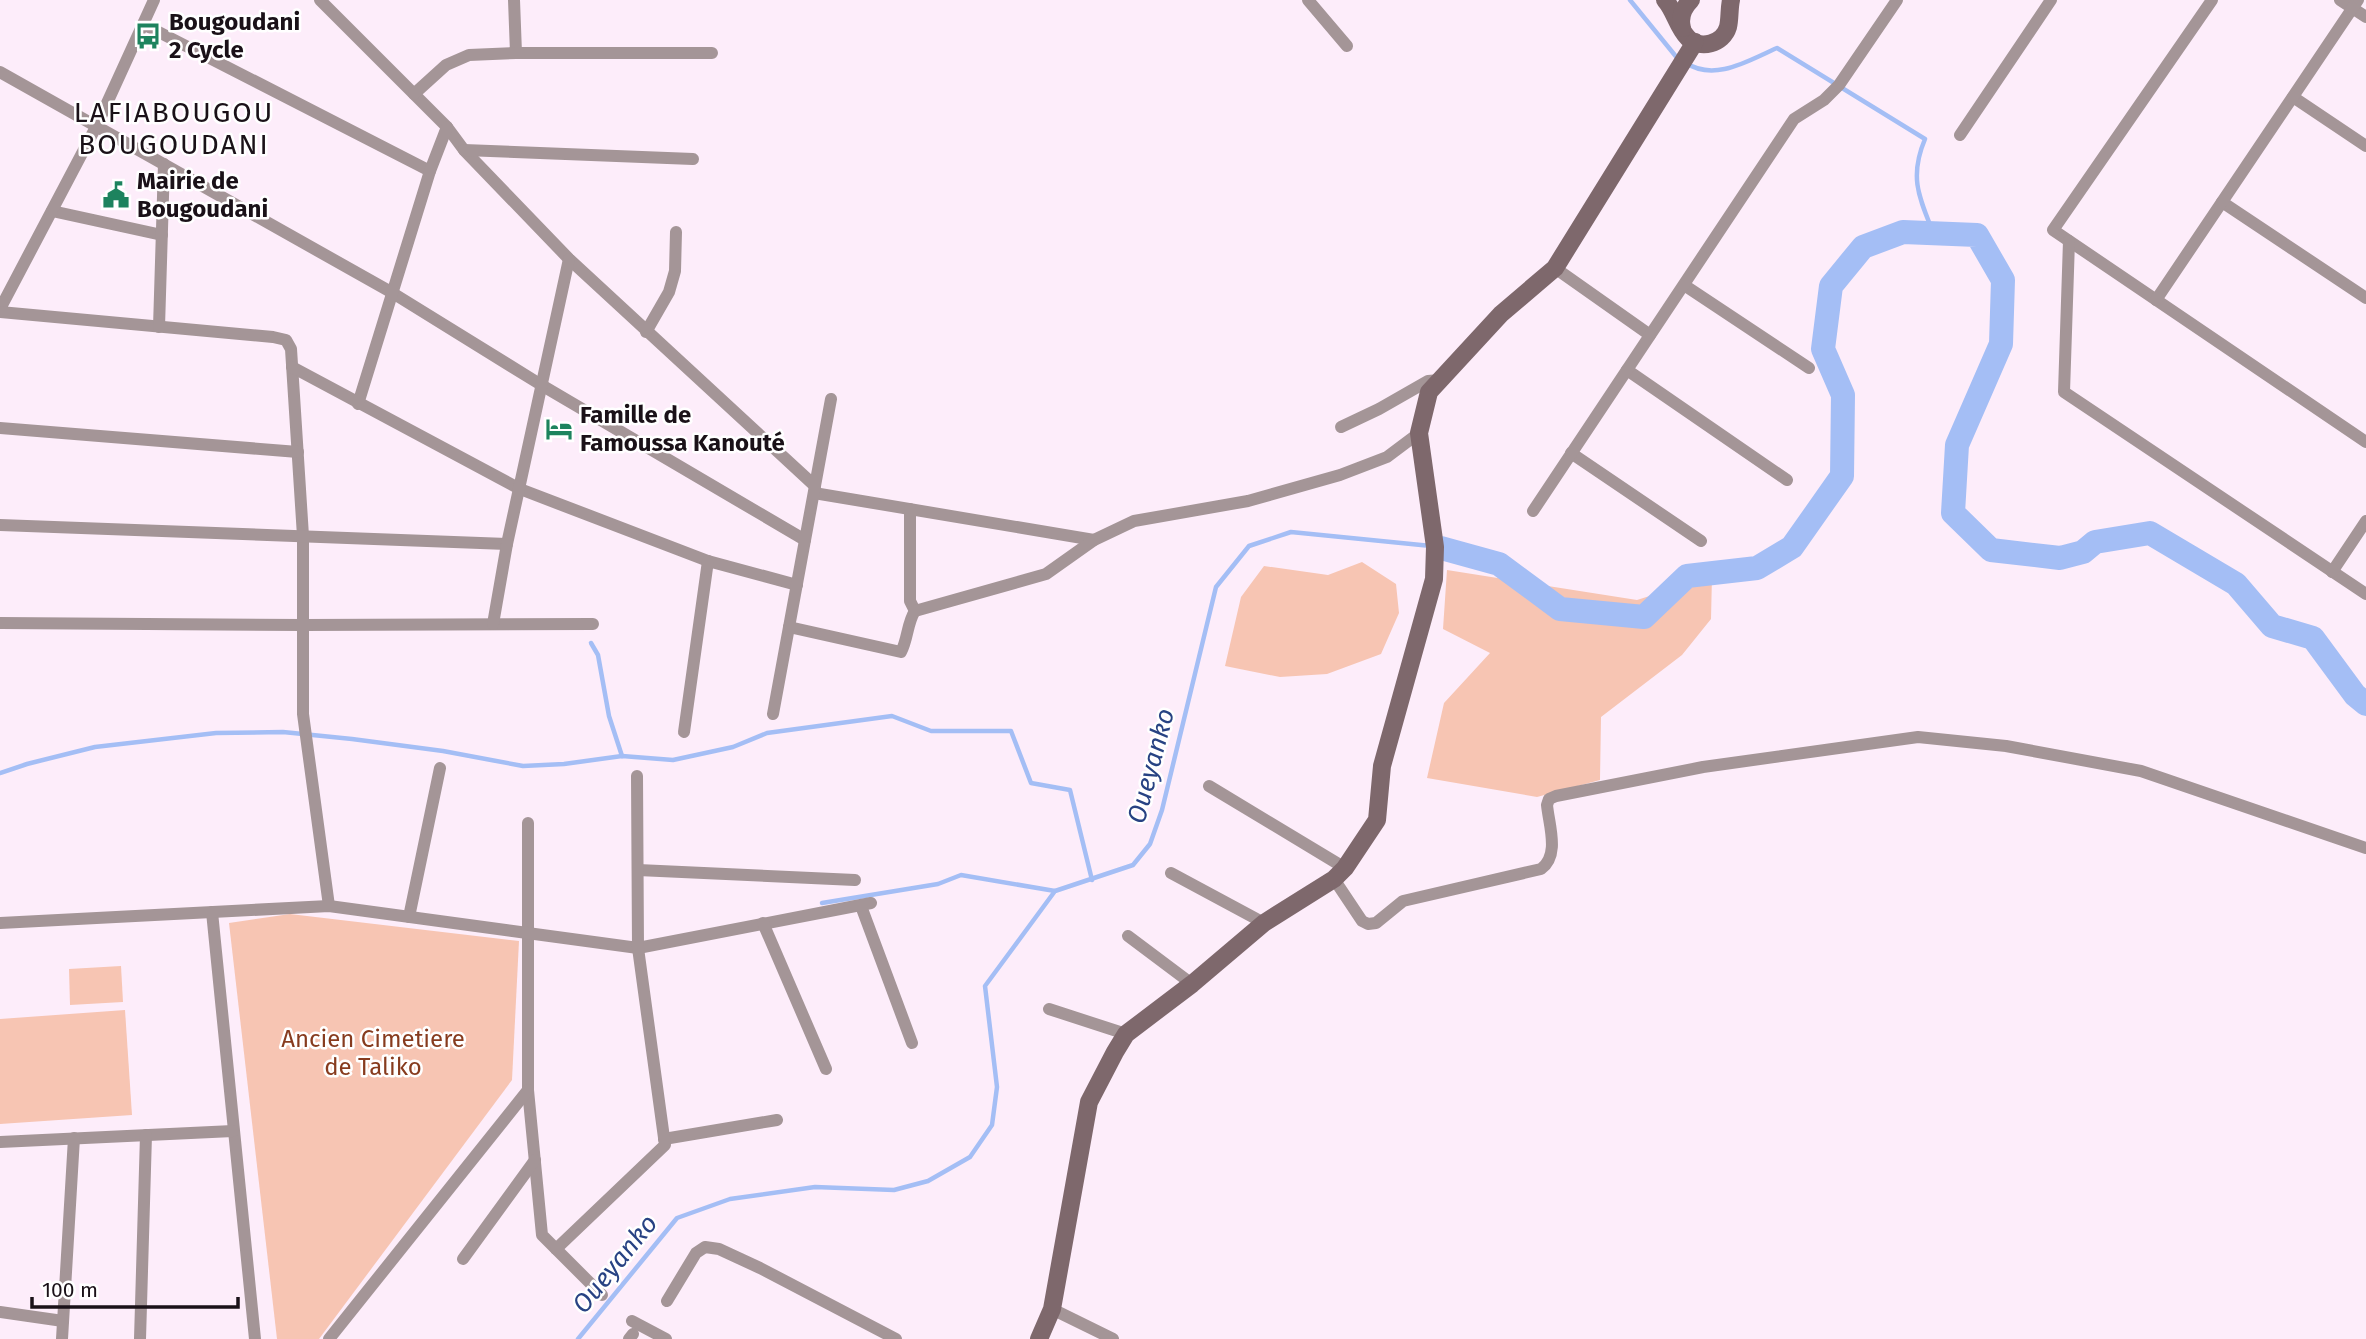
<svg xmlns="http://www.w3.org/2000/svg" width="2366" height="1339" viewBox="0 0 2366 1339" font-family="'Fira Sans',sans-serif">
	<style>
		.green { fill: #f7c5b3 }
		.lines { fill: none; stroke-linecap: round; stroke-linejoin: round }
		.stream { stroke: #a4bef5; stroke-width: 4.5 }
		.river { stroke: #a4bef5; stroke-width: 24 }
		.street { stroke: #a49597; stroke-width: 12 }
		.secondary { stroke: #7e686c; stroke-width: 18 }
		.labels { text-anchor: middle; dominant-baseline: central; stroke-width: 5; stroke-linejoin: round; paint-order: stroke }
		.poi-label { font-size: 24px; font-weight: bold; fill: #1a1118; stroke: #fff; text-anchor: start }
		.park-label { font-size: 24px; fill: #873b1e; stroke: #fff }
		.water-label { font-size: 26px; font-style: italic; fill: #274283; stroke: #fff }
		.quarter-label { font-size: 28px; letter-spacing: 2px; fill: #1a1118; stroke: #fff }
	</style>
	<rect width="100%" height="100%" fill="#fdedfa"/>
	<g class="green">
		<polygon points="1362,562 1396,584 1399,613 1381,654 1327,674 1280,677 1225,666 1241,597 1264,566 1328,575"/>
		<polygon points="1447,570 1637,600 1712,576 1711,619 1682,655 1601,717 1600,780 1537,797 1427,778 1444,703 1490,653 1443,629"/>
		<polygon points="290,914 519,941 512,1080 319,1339 277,1339 229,923"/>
		<polygon points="121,966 123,1002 70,1005 69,969"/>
		<polygon points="125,1010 132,1115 0,1124 0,1019"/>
	</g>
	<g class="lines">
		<g class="stream">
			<polyline points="1630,0 1678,59"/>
			<path d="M1686 63C1715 82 1749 60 1777 48L1925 139C1909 177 1919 197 1933 232"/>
			<polyline points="591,643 598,655 609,716 622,756"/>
			<polyline points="0,773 27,764 95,747 216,733 283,732 352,739 443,751 523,766 564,764 622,756 673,760 733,747 767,733 892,716 931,731 1011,731 1031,783 1070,790 1092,880"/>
			<polyline points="822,903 938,884 961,875 1055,891"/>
			<polyline points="578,1339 677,1218 730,1199 815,1187 894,1190 928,1181 970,1157 992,1125 997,1087 985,986 1055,891 1133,865 1150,844 1162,810 1216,587 1249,546 1291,532 1431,546"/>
		</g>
		<polyline class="river" points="1441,548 1499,564 1560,609 1644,617 1687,576 1757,568 1792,547 1842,476 1843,395 1823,349 1831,286 1863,247 1903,232 1977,235 2003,280 2001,344 1957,445 1953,513 1991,550 2060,558 2083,552 2095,542 2150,533 2236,584 2272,626 2313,638 2355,695 2366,704"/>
		<g class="street">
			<polyline points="320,0 447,127 464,150 569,259 815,486"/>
			<polyline points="514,0 516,53"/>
			<polyline points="1308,0 1347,46"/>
			<polyline points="2212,0 2053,230 2366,442"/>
			<polyline points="2340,0 2366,17"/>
			<polyline points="143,24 430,171"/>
			<polyline points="0,72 391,292 543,386 805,540"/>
			<polyline points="414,94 446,65 469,55 516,53 712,53"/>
			<polyline points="2293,97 2366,146"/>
			<polyline points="1960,135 2051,0"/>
			<polyline points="464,150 693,159"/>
			<polyline points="2222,202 2366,298"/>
			<polyline points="52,211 162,235"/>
			<polyline points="2069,241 2064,392 2366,594"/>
			<polyline points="1555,268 1650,335"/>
			<polyline points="1684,285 1809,368"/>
			<polyline points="2156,300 2358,0"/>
			<polyline points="0,309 97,125 154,0"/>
			<polyline points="0,312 273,337 286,340 291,349 303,536 303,714 329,906"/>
			<polyline points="159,327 164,164"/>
			<polyline points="646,332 669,292 675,271 676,232"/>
			<polyline points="292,367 520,489 708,561 797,585"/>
			<polyline points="1627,370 1787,480"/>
			<polyline points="358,404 430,171 447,127"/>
			<polyline points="1341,427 1379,409 1428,381 1440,380"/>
			<polyline points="0,428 298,452"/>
			<polyline points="1571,453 1701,541"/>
			<polyline points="814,493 1094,540"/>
			<polyline points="910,509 910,601 915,611"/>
			<polyline points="1533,511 1794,119 1824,100 1839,85 1897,0"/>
			<polyline points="0,525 507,544"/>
			<polyline points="2332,572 2366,521"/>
			<polyline points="0,623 303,625 593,624"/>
			<polyline points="493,624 507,544 569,259"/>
			<path d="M789 627 901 652C908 639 907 623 915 611L1046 574 1094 540 1134 521 1248 501 1340 475 1387 457 1419 433"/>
			<polyline points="773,714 831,399"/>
			<polyline points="684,732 708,561"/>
			<polyline points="1209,786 1345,868"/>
			<polyline points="528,823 528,1090 542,1235 602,1295"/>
			<polyline points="638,870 855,880"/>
			<polyline points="1171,873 1264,923"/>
			<path d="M1334 879 1362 921 1368 924 1376 923 1403 901 1541 869C1560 855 1549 826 1547 805L1549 799 1556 796 1703 767 1918 737 2006 746 2141 771 2366 848"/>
			<polyline points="861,906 912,1043"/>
			<polyline points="212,912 255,1339"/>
			<polyline points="409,917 440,768"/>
			<polyline points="0,923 329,906 638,948 871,903"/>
			<polyline points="763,923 826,1069"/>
			<polyline points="1128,936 1192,984"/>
			<polyline points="1049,1009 1126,1034"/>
			<polyline points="664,1139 777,1120"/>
			<polyline points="0,1142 233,1131"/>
			<polyline points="556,1249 665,1145 638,948 637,776"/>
			<polyline points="463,1259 535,1160"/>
			<polyline points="667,1301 696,1253 705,1247 719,1249 760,1268 896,1339"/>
			<polyline points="1052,1309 1113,1339"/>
			<polyline points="0,1312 63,1321"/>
			<polyline points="632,1321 666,1339"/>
			<polyline points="62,1339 74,1138"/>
			<polyline points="140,1339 146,1135"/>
			<polyline points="329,1339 528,1090"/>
			<polyline points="629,1339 633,1334"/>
		</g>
		<g class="secondary">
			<path d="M1665 0C1675 11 1677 27 1688 38 1700 50 1723 44 1728 27 1730 19 1729 9 1731 0"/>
			<path d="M1682 28C1679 17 1683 8 1691 0"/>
			<polyline points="1039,1339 1052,1309 1089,1102 1115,1052 1126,1034 1192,984 1264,923 1334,879 1345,868 1377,820 1382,766 1434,579 1435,547 1419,433 1429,392 1501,314 1555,268 1695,42"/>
		</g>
	</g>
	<defs>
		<g id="bus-bare" transform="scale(2.1)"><path d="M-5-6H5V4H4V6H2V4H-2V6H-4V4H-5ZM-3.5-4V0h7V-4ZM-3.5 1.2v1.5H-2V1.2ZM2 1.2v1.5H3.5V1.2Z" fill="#1d835e" stroke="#fff" stroke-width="2.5" paint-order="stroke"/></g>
		<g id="civic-bare" transform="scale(2.1)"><path d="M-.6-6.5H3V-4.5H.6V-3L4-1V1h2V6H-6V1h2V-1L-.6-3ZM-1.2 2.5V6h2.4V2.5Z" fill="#1d835e" stroke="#fff" stroke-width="2.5" paint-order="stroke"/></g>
		<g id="hotel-bare" transform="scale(2.1)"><path d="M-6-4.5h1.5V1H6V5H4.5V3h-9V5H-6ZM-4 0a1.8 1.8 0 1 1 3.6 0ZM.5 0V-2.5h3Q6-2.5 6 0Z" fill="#1d835e" stroke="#fff" stroke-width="2.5" paint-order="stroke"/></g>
	</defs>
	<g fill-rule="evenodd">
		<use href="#bus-bare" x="148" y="36"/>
		<use href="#civic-bare" x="116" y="195"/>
		<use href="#hotel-bare" x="559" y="429"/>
	</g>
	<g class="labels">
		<g class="poi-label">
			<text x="169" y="22">Bougoudani<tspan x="169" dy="28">2 Cycle</tspan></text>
			<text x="137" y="181">Mairie de<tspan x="137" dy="28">Bougoudani</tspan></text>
			<text x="580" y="415">Famille de<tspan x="580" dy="28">Famoussa Kanouté</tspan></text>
		</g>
		<g class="park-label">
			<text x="373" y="1039">Ancien Cimetiere<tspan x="373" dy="28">de Taliko</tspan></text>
		</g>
		<g class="water-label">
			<text transform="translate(1151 766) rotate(-75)">Oueyanko</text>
			<text transform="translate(615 1264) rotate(-51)">Oueyanko</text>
		</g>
		<g class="quarter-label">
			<text x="174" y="112">LAFIABOUGOU<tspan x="174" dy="32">BOUGOUDANI</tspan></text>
		</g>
	</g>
	<path d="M32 1297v10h206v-10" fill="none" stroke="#1a1118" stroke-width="3.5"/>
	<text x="42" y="1297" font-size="21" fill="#1a1118" stroke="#ffffff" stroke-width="5" paint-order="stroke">100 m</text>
</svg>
